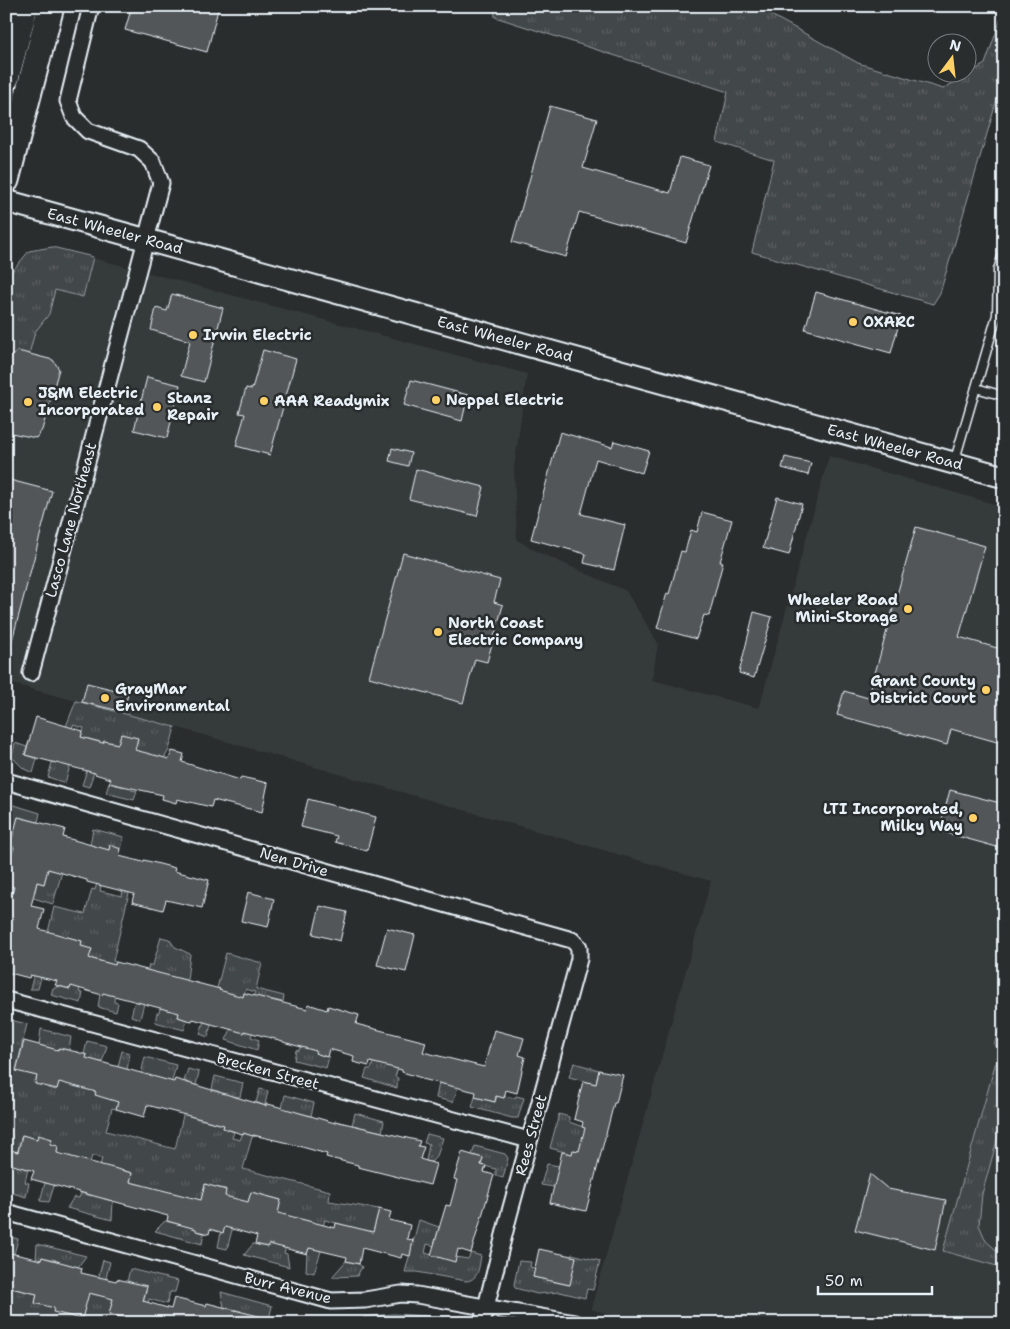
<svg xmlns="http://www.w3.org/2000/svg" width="1010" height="1329" viewBox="0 0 1010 1329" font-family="'Shantell Sans',sans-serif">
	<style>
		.built { fill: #363a3b }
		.grass { fill: url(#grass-tufts); stroke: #959ca0 }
		.building { fill: #535759; stroke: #e8f1f8 }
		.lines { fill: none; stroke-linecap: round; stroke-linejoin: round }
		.service-casing { stroke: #e8f1f8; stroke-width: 11 }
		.minor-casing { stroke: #e8f1f8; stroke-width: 19 }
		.secondary-casing { stroke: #e8f1f8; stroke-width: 25 }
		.trunk-casing { stroke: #e8f1f8; stroke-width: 29 }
		.service { stroke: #2a2d2e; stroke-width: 8 }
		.minor { stroke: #2a2d2e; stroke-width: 15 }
		.secondary { stroke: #2a2d2e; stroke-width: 21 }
		.trunk { stroke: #2a2d2e; stroke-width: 25 }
		.poi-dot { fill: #ffd166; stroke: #2a2d2e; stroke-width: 2 }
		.labels { text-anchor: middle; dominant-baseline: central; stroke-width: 5; stroke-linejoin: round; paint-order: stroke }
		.street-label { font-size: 15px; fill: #e8f1f8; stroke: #2a2d2e }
		.poi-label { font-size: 15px; font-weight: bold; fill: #e8f1f8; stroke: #2a2d2e; text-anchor: start }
	</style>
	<defs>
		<pattern id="grass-tufts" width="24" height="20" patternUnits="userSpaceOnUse" patternTransform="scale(1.25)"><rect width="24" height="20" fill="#424648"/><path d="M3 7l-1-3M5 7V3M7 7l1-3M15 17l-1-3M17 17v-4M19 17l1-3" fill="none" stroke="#5d6163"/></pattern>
	</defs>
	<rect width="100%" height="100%" fill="#2a2d2e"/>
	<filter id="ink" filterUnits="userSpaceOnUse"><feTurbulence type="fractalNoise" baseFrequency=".02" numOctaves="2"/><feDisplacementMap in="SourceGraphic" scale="10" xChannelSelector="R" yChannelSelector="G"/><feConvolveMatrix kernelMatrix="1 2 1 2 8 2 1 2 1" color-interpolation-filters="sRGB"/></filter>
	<g filter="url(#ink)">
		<polygon class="built" points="52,247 527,374 514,468 517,540 540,553 626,591 658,643 652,680 759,708 829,456 1004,507 1004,1323 638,1323 591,1309 711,881 179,728 76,701 6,682 6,288 10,274 29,251"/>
		<g class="grass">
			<polygon points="494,6 755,6 858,63 943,89 985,64 1004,10 1004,76 940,293 933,304 752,252 774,160 717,142 728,92 495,17"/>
			<polygon points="52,247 93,257 83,297 55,290 49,314 35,332 29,354 10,361 6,360 6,288 10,274 29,251"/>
			<polygon points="76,701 175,727 169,750 164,758 131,780 131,790 137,791 134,800 106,793 109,783 124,787 138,739 121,734 118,744 104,741 89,787 82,785 87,770 92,772 101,742 81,737 84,728 73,725 62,763 70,766 65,783 48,777 53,759"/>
			<polygon points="15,743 27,747 25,755 37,759 33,773 24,769 12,757"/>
			<polygon points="14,805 40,813 38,822 18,817 14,832 6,830 7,807"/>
			<polygon points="93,829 124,837 121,849 110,846 99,885 101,886 100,891 122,896 123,891 129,893 113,961 116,962 114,1002 118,1003 116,1012 98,1007 100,994 111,964 89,958 79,992 83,993 81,1003 51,995 53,988 56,988 57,986 70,989 82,941 52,933 38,989 30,989 34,974 38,974 54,907 85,914 92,889 95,890 106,852 90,845"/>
			<polygon points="6,845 65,861 53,904 30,897 6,912 6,885 35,892 37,882 44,884 46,876 41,874 43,866 6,857"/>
			<polygon points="161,937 169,939 175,947 190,954 187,981 178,1017 187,1020 184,1030 155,1022 157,1013 159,1013 163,996 152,972 140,1019 131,1016 135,1001 139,1002 149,965 153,965"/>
			<polygon points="226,953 262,963 256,989 284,996 283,1002 259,997 256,1020 251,1037 259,1040 257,1050 226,1040 231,1029 244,1032 255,992 246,989 243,997 211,1024 208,1037 200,1034 205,1017 212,1019 220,989 217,988"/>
			<polygon points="325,1018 315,1053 329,1057 326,1068 294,1060 296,1050 299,1051 300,1047 302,1047 305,1039"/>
			<polygon points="6,1019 27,1024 16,1070 37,1076 35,1083 53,1049 39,1045 41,1029 71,1037 69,1050 58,1048 48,1088 56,1090 59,1082 84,1055 87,1041 107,1046 102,1062 92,1060 117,1070 122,1051 130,1053 127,1070 116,1109 112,1108 106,1131 175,1149 187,1099 184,1098 188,1083 184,1081 188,1069 199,1072 189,1116 219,1124 219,1098 220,1092 212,1089 215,1076 243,1083 240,1097 233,1096 223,1128 234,1132 232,1138 240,1140 243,1133 253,1136 263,1105 256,1102 260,1089 268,1091 258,1136 252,1137 243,1169 330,1191 329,1201 379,1209 373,1233 325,1220 319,1238 321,1251 314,1273 306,1271 307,1254 315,1223 285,1215 286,1248 284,1253 287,1254 289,1267 244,1255 253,1244 268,1247 281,1200 251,1192 244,1217 236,1215 227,1249 218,1247 221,1232 231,1198 225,1196 226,1189 205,1185 195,1222 204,1233 202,1244 155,1231 165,1221 178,1224 148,1196 145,1210 136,1207 142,1185 130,1182 132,1173 122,1170 104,1199 113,1201 112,1220 67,1208 74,1197 79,1198 81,1193 92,1196 102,1158 92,1156 90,1162 59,1170 49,1202 40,1201 45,1183 48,1183 58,1147 50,1144 52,1139 37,1139 22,1135 14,1165 28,1169 25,1182 29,1183 26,1197 6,1191 6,1170 11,1151 6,1149"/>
			<polygon points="1004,1025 1004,1115 982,1194 979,1225 986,1241 1004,1257 1004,1268 943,1251 1000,1047 994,1045 999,1029"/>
			<polygon points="395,1035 398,1035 393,1054 399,1064 395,1077 398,1078 397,1088 364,1078 367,1069 371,1069 373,1063"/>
			<polygon points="145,1057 176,1065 171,1085 141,1074"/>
			<polygon points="574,1063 599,1070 596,1084 569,1077"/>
			<polygon points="439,1083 458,1087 453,1102 436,1098"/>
			<polygon points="285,1095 314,1103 311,1116 299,1113 292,1138 280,1117"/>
			<polygon points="497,1096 504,1098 505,1096 515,1098 516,1096 524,1098 518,1118 512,1118 472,1107 475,1097 495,1102"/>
			<polygon points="355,1113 384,1121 382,1132 352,1125"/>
			<polygon points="559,1114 569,1117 569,1122 586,1128 579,1151 574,1150 572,1154 550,1148"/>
			<polygon points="427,1134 443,1138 437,1156 431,1162 426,1161 429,1144 424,1143"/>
			<polygon points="475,1146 505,1154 508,1158 503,1178 496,1176 496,1169 481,1165 483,1158 472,1155"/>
			<polygon points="547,1164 559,1166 560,1171 554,1187 541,1185"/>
			<path d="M419 1220 439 1227 434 1246 427 1244 425 1253 455 1261 456 1257 468 1259 471 1253 481 1256C479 1266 479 1280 466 1281L417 1272H405Z"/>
			<polygon points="10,1237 18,1239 14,1254 15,1289 37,1294 35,1304 44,1305 56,1260 42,1257 41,1260 36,1259 37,1244 86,1256 78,1267 66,1264 89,1293 97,1295 97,1283 103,1260 110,1262 106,1278 108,1279 113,1298 109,1316 106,1316 103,1323 6,1323 6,1253"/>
			<polygon points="572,1254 600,1261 593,1290 587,1289 585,1298 560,1292 537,1294 515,1288 514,1284 519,1261 531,1262 530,1267 535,1268 533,1277 569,1285"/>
			<polygon points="346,1261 359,1264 362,1267 357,1276 332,1277"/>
			<polygon points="130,1269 178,1281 175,1292 170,1292 167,1304 149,1299 142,1323 138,1323 147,1287 127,1282"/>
			<polygon points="221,1292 272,1306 269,1319 254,1316 238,1323 241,1311 224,1307"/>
			<polygon points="393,1314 425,1316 456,1323 363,1323 364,1317"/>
		</g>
		<g class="building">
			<polygon points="132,6 219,6 207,52 125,30"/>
			<polygon points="550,106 597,119 583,168 670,193 680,157 709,165 686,243 579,212 566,257 512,242"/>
			<polygon points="816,292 901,316 891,353 805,329"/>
			<polygon points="172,294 223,308 204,382 181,376 190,341 151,330 156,308 167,311"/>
			<polygon points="263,350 296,359 270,455 236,446 245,414 239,413 246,388 252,389"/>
			<polygon points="18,351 53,360 59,369 42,430 36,438 6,432 6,373 10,358"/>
			<polygon points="147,377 180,385 167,438 134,430"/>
			<polygon points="411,380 468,395 462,421 404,405"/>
			<polygon points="560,432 612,447 614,441 649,451 642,473 596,459 581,514 625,525 614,570 584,563 586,554 531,539"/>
			<polygon points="392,448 411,453 408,466 389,461"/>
			<polygon points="785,457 811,463 808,475 782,468"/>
			<polygon points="416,469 484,487 477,516 409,499"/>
			<polygon points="6,479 52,491 10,648 6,647"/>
			<polygon points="777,497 802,504 789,555 763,548"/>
			<polygon points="702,512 732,520 720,562 723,562 709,616 704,615 696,639 657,628 667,593 669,594 681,551 685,552 691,530 697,532"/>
			<polygon points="916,527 985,546 959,637 1004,650 1004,744 951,729 947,745 837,715 844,691 868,698"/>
			<polygon points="403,553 500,580 494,602 503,605 487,662 475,659 463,703 369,677"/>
			<polygon points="754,612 772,617 754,678 739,673"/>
			<polygon points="87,683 128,693 124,712 82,702"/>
			<polygon points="36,717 83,731 81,737 103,743 104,741 118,744 121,734 138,738 135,750 169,759 172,751 184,754 182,762 240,780 241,777 268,783 262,812 213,800 211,807 177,799 176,803 162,799 163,795 109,783 111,779 95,774 95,773 25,755"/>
			<polygon points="950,790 1004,804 1004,849 939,831"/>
			<polygon points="308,799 376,817 367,851 335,842 337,836 301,827"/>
			<polygon points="18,817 65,829 63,837 109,850 110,845 121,849 119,856 143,862 144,860 175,868 174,871 209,880 202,908 166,900 163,910 132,902 134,894 87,882 87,880 48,869 44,884 37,882 31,906 44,909 39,929 82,941 81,946 92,949 89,958 115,965 116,962 220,989 219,990 243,997 244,993 307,1009 308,1004 327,1010 328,1006 359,1015 356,1024 426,1042 423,1052 484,1067 494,1030 524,1038 519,1055 525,1057 517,1093 506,1090 504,1098 496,1096 495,1102 475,1097 476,1092 422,1079 422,1078 402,1072 402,1070 370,1062 369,1066 353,1062 354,1056 329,1049 327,1057 315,1053 316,1051 283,1042 283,1041 244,1031 244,1033 193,1019 192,1021 187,1020 178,1017 179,1013 103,993 102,995 71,986 70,989 55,985 57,981 30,975 29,978 6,972 6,916 14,887 6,885 6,876 14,847 10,846"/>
			<polygon points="248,892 274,899 268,927 241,921"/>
			<polygon points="320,906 347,912 340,941 313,934"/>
			<polygon points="387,928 415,935 406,972 377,965"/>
			<polygon points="24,1041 58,1050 59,1048 77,1052 87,1055 86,1058 174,1082 175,1079 266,1106 266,1104 272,1105 335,1123 335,1121 420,1141 418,1146 424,1147 420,1159 436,1164 430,1185 358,1167 358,1165 326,1157 327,1154 288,1143 253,1135 253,1136 243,1133 242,1134 223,1128 224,1125 147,1105 144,1117 116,1109 118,1102 95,1095 96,1092 59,1082 57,1089 35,1084 37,1076 16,1071"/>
			<polygon points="599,1070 623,1075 616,1103 614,1103 586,1211 550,1203 562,1152 572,1154 573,1150 579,1151 585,1128 582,1127 583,1122 574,1119 583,1081 596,1084"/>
			<polygon points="22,1135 37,1139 38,1135 52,1139 50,1144 58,1146 57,1153 132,1173 130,1182 142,1185 201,1200 205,1184 226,1190 225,1196 248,1202 251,1192 281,1200 278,1213 335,1228 336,1223 373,1232 379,1209 391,1212 389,1220 410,1225 407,1239 413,1240 410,1256 402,1254 401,1258 362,1248 359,1264 346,1261 347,1257 309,1248 307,1254 269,1244 268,1247 255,1244 257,1236 225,1227 223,1233 210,1229 209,1234 196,1231 196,1229 167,1221 168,1216 31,1179 34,1171 6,1163 6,1149 18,1152"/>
			<polygon points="462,1152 483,1158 481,1165 486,1166 484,1172 494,1175 471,1253 458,1249 455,1262 431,1255 446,1205 450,1206 457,1180 454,1179"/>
			<polygon points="870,1174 888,1189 946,1200 935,1250 855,1230"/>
			<polygon points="539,1249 576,1257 570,1285 533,1277"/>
			<polygon points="6,1252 41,1260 42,1257 82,1268 81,1273 116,1281 117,1279 147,1286 143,1301 171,1309 174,1298 206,1306 207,1303 266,1318 265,1323 131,1323 124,1321 125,1318 109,1314 113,1299 89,1293 82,1319 53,1312 54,1308 35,1303 37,1294 6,1287"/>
		</g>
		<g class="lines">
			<g class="service-casing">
				<g id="service">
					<polyline points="976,388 1004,396"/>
					<polyline points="954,463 997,315 998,270 1004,251"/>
				</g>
			</g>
			<g class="minor-casing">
				<g id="minor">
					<polyline points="31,673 161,183 153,162 139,149 88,131 74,117 68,101 91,6"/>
					<polyline points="6,781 572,940 579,947 579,959 509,1215 482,1323"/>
					<polyline points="6,1000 529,1140"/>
					<polyline points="6,1212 331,1301 365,1300 401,1294 417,1295 575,1323"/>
				</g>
			</g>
			<g class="secondary-casing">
				<polyline id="secondary" points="6,201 1004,477"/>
			</g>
			<g class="trunk-casing">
				<g id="trunk">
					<polyline points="6,78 25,6"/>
					<polyline points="6,180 51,6"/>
				</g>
			</g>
			<use href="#service" class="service"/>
			<use href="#minor" class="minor"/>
			<use href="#secondary" class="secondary"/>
			<use href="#trunk" class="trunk"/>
		</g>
	</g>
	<g class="poi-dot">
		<circle cx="853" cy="322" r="5"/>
		<circle cx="193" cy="335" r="5"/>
		<circle cx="436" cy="400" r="5"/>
		<circle cx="264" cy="401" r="5"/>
		<circle cx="28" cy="402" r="5"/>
		<circle cx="157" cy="407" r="5"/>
		<circle cx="908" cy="609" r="5"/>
		<circle cx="438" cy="632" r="5"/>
		<circle cx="986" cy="690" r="5"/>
		<circle cx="105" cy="698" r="5"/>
		<circle cx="973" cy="818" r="5"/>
	</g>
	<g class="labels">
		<g class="street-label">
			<text transform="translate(115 231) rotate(15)">East Wheeler Road</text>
			<text transform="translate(505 339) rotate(15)">East Wheeler Road</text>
			<text transform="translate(895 447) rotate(15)">East Wheeler Road</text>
			<text transform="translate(71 520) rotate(-75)">Lasco Lane Northeast</text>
			<text transform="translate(294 862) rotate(16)">Nen Drive</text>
			<text transform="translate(268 1071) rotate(15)">Brecken Street</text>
			<text transform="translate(531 1135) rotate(-75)">Rees Street</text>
			<text transform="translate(288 1288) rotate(14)">Burr Avenue</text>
		</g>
		<g class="poi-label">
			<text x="863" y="322">OXARC</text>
			<text x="203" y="335">Irwin Electric</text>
			<text x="38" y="393">J&amp;M Electric<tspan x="38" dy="17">Incorporated</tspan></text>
			<text x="167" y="398">Stanz<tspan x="167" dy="17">Repair</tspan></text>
			<text x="446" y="400">Neppel Electric</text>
			<text x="274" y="401">AAA Readymix</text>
			<text x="898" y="600" text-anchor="end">Wheeler Road<tspan x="898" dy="17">Mini-Storage</tspan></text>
			<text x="448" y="623">North Coast<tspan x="448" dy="17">Electric Company</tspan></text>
			<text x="976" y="681" text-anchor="end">Grant County<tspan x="976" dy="17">District Court</tspan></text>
			<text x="115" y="689">GrayMar<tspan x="115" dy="17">Environmental</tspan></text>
			<text x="963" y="809" text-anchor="end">LTI Incorporated,<tspan x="963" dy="17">Milky Way</tspan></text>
		</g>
	</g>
	<rect width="1010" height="1329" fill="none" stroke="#2a2d2e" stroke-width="25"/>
	<rect x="12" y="12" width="985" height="1304" fill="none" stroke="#e8f1f8" stroke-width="2" filter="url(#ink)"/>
	<g transform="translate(952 58) rotate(15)"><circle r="24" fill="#2a2d2e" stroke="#767b7f"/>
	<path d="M0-4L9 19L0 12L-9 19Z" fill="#ffd166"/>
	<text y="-8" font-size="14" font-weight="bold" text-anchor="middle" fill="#e8f1f8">N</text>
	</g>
	<path d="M818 1286v8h114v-8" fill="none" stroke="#e8f1f8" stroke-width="2.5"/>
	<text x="825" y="1286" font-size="15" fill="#e8f1f8" stroke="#2a2d2e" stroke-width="4" paint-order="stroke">50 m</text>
</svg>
